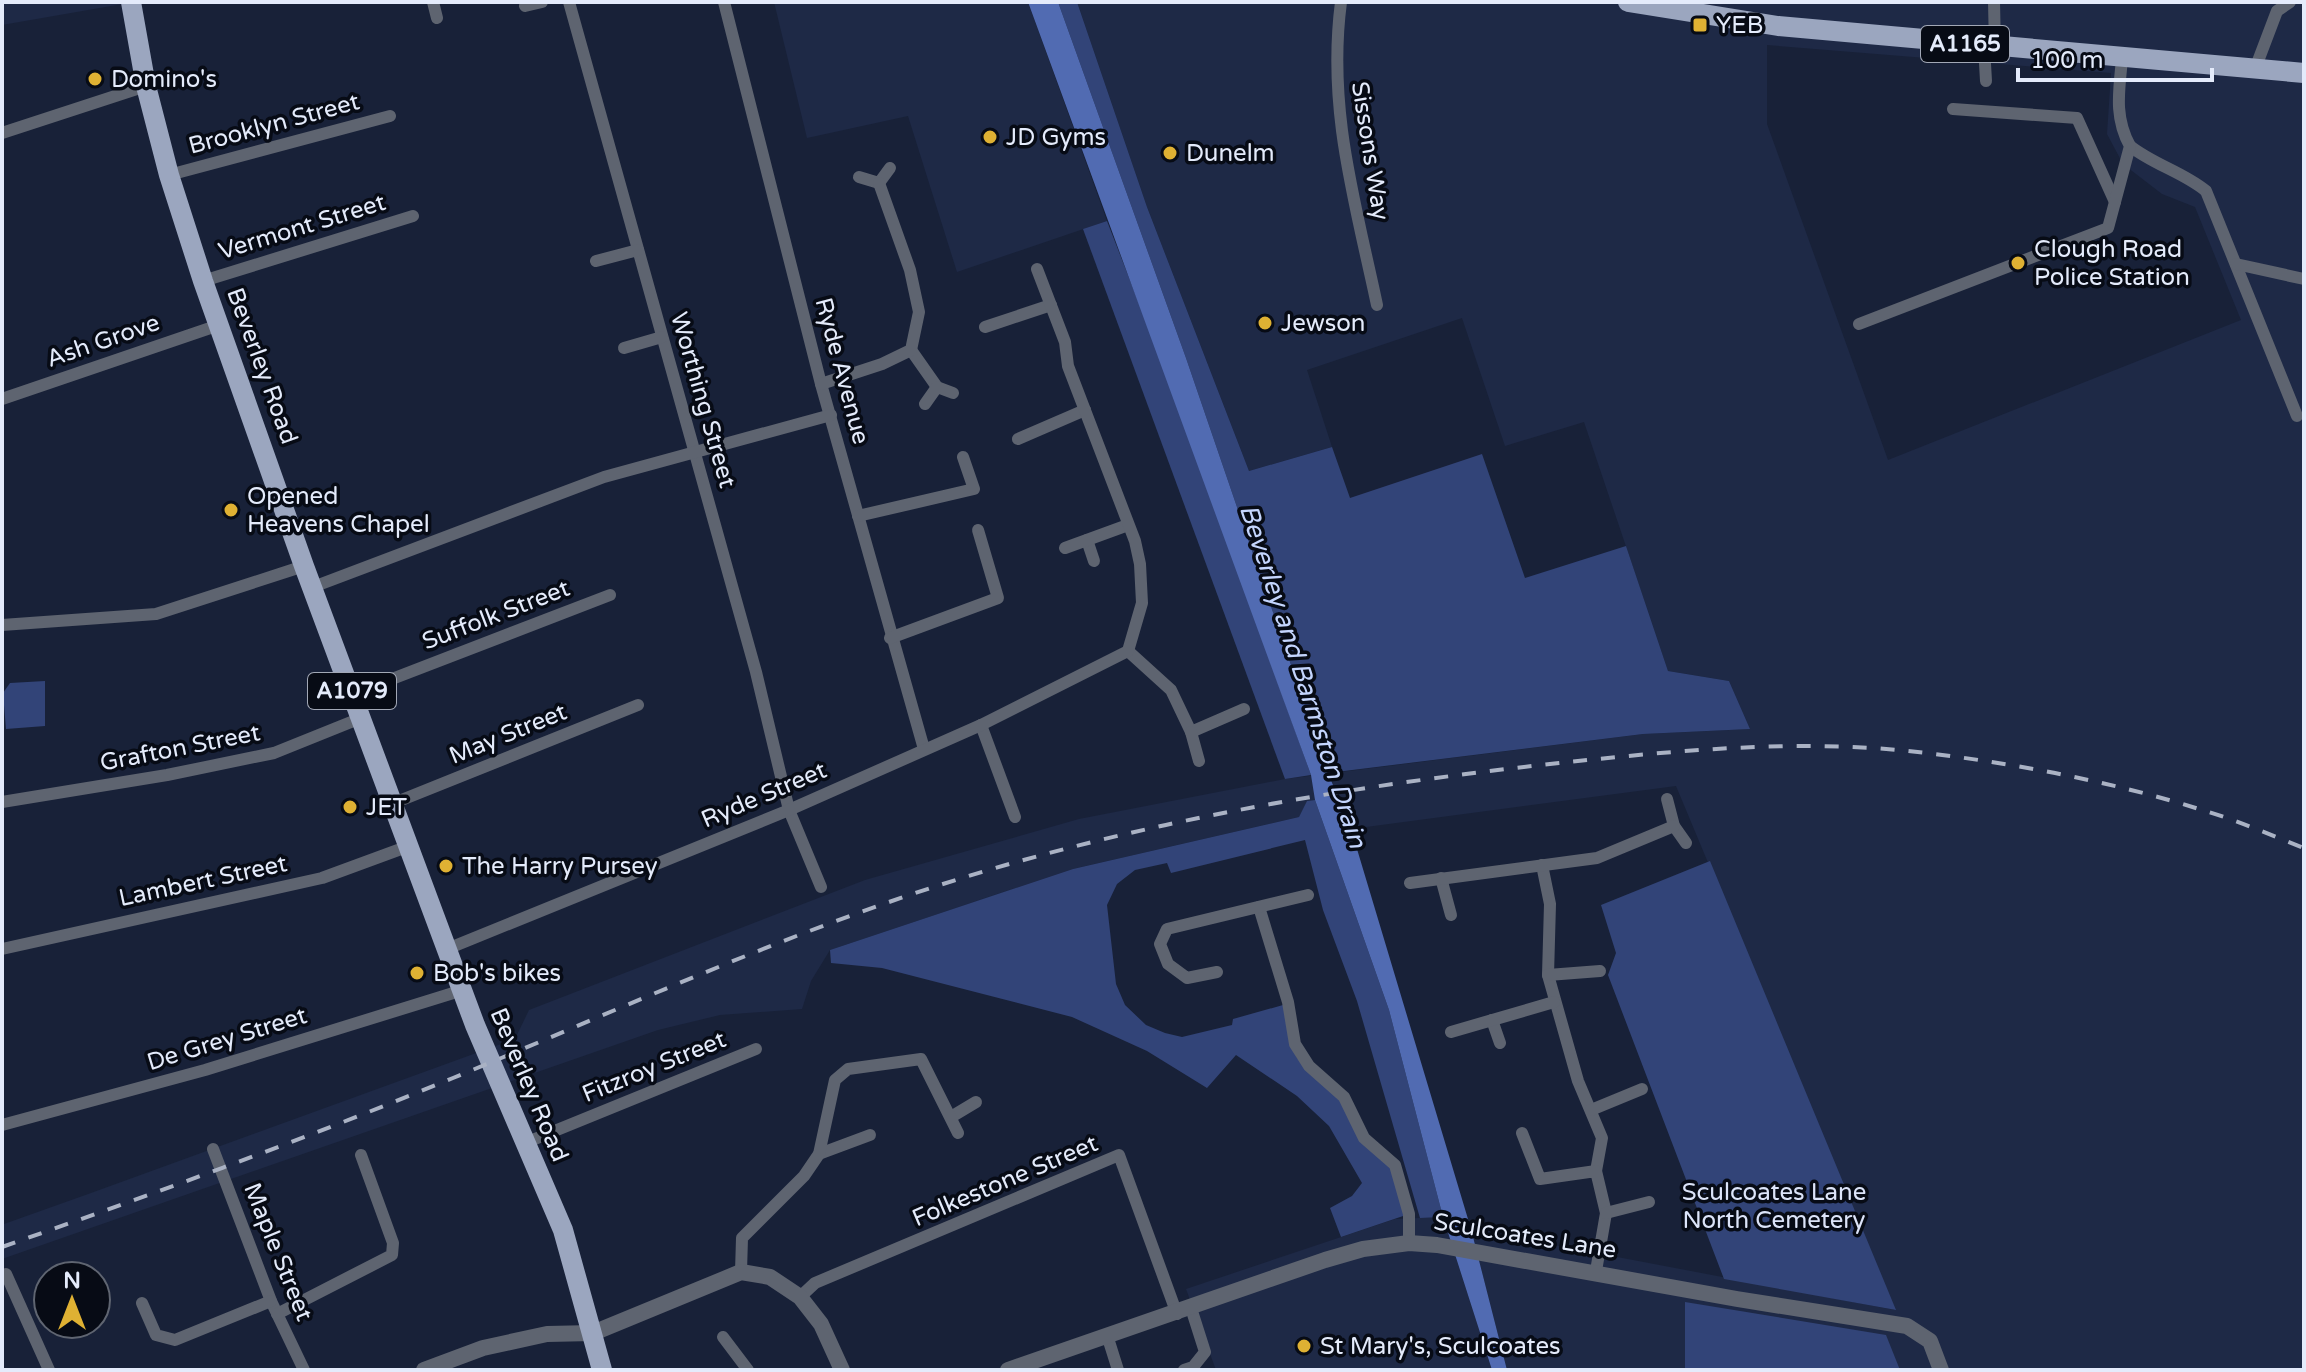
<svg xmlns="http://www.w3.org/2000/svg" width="2306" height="1372" viewBox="0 0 2306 1372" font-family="'Varela Round',sans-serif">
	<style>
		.built { fill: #1e2946; fill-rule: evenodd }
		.green { fill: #324478 }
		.water { fill: #516bb2 }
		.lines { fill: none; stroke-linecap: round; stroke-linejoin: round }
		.minor { stroke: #5e6470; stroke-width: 12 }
		.tertiary { stroke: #5e6470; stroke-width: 16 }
		.primary { stroke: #9ba6bf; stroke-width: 20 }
		.rail { stroke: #aab2c4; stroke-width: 4; stroke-dasharray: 14 14; stroke-linecap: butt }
		.poi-dot { fill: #dfb133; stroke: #070b15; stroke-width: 3 }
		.labels { text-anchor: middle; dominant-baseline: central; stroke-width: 7; stroke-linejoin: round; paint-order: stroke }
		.shield { fill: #070b15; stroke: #a2a8b6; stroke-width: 2 }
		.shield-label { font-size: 22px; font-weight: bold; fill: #e4ebfb }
		.poi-label { font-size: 24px; fill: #e4ebfb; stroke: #070b15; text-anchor: start }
		.street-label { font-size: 24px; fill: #e4ebfb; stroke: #070b15 }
		.park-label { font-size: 24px; fill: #dce4f9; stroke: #070b15 }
		.water-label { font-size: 26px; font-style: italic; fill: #c4d5fd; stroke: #070b15 }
	</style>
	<rect width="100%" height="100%" fill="#182138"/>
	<g class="built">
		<polygon points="2,2 134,2 2,25"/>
		<polygon points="774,2 1028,2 1107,221 957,272 908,116 807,138"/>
		<path d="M1077 2H2304V1370H1507L1471 1229 1895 1310 1676 786 1351 829 1339 796 1308 801 1299 817 1073 869 830 950 811 981 802 1009 720 1015 658 1030 2 1259V1219L4 1224 91 1193 515 1039 529 1010 865 880 1079 819 1285 779 1643 734 1750 729 1729 681 1668 671 1584 422 1505 446 1462 318 1307 370 1332 447 1249 471 1147 207ZM1767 45 2111 73 2107 134 2123 164 2162 194 2195 207 2241 320 1888 460 1767 124Z"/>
		<polygon points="1443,1217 1492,1370 1216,1370 1186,1289 1395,1219"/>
	</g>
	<g class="green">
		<polygon points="1058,2 1077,2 1147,207 1249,471 1332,447 1350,498 1482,454 1525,578 1626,546 1668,671 1729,681 1750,729 1643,734 1328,773 1186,358"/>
		<polygon points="1107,221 1176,399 1311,775 1285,779 1083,229"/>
		<polygon points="45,681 45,726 6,729 3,693 10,683"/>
		<polygon points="1315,800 1389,1010 1443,1217 1420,1218 1357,1001 1323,910 1305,840 1171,873 1167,863 1135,870 1117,884 1107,905 1116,984 1125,1005 1146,1025 1165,1033 1182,1037 1232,1025 1233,1019 1283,1005 1297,1058 1332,1087 1382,1152 1403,1193 1409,1214 1341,1237 1330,1208 1352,1196 1362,1183 1329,1126 1297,1096 1236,1055 1207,1088 1147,1051 1072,1017 882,968 831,963 830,950 1073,869 1299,817 1307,801"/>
		<polygon points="1710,861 1896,1310 1724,1279 1608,975 1616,953 1601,905"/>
		<polygon points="1685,1302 1886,1335 1900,1370 1685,1370"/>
	</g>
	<polygon class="water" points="1028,2 1058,2 1186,358 1328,773 1351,829 1471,1229 1507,1370 1492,1370 1443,1217 1389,1010 1315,800 1311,775"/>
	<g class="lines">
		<g class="minor">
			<polyline points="433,2 437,18"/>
			<polyline points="569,2 756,672 789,810 821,887"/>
			<polyline points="724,2 821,384 924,749"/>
			<path d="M1341 2C1327 109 1355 201 1377 305"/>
			<polyline points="1994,2 1995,47"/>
			<polyline points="525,6 542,2"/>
			<polyline points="1984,46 1986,81"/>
			<polyline points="2255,69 2277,11 2290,2"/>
			<polyline points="1953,109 2077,118 2115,202"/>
			<polyline points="2,133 146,86"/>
			<path d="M2130 146C2154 165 2183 172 2206 191L2297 416"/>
			<polyline points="169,175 390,116"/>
			<polyline points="859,177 879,183 890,168"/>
			<polyline points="596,261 638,250"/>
			<polyline points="2236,264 2304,279"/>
			<polyline points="203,281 413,216"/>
			<path d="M1859 324 2108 228 2130 146C2114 117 2119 91 2122 59"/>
			<polyline points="985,327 1051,305"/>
			<polyline points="624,348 662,337"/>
			<polyline points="911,350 937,387"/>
			<polyline points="821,384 882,364 911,350 919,312 910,270 879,183"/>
			<polyline points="2,399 219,325"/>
			<polyline points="925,404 937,387 953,393"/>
			<polyline points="1018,439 1085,410"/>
			<polyline points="858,516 974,489 963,457"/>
			<polyline points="1087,540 1094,561"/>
			<polyline points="1065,548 1128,525"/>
			<polyline points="313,587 604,477 831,415"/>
			<polyline points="2,625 156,614 304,566"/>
			<polyline points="890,638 998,598 978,530"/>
			<polyline points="1128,651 1171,690 1191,732 1244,709"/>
			<polyline points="353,694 610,595"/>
			<polyline points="981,725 1015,817"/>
			<polyline points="1191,732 1199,761"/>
			<polyline points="1667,799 1674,826 1686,843"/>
			<polyline points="2,802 167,775 274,753 361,718"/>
			<polyline points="394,803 638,705"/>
			<polyline points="1542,865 1550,904 1548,975 1578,1081 1602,1138 1596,1171"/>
			<polyline points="1441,878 1451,915"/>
			<polyline points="1410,883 1597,858 1674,826"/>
			<polyline points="1259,907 1288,1002 1295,1044 1309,1066 1344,1097 1364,1138 1395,1165 1409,1214 1409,1243"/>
			<polyline points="2,949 322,878 409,846"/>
			<polyline points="447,949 789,810 981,725 1128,651 1142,603 1140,564 1135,541 1068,366 1065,342 1037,269"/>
			<polyline points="1217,972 1187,978 1168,964 1160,944 1167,929 1308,895"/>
			<polyline points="1548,975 1600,971"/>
			<polyline points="1492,1020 1500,1043"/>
			<polyline points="1451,1032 1554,1002"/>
			<polyline points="1591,1110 1642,1089"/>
			<polyline points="951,1117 976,1102"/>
			<polyline points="2,1125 205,1070 463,990"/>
			<polyline points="1522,1133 1540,1179 1596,1171 1606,1213 1596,1271"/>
			<polyline points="525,1143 756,1049"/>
			<polyline points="213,1149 271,1301 304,1370"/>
			<polyline points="819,1154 870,1135"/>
			<polyline points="1606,1213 1649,1202"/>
			<polyline points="741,1272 742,1238 804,1176 819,1154 835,1080 848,1069 921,1059 958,1133"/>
			<polyline points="6,1274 49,1370"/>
			<polyline points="800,1297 815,1283 1119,1155 1177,1314"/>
			<polyline points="142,1303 156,1335 175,1340 271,1301"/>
			<polyline points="277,1314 392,1255 393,1243 361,1155"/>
			<polyline points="1107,1335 1118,1370"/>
			<polyline points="723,1337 748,1370"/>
			<polyline points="1184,1370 1193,1367 1205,1352 1191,1308"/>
		</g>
		<g class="tertiary">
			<polyline points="424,1370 483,1348 547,1334 593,1333 741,1272 770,1277 800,1297 821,1324 842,1370"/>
			<polyline points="1008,1370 1325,1260 1363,1249 1409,1243 1437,1245 1737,1299 1907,1326 1930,1341 1941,1370"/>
		</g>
		<g class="primary">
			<polyline points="131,2 146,86 169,175 203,281 304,566 475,1025 563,1230 602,1370"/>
			<polyline points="1628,2 1778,26 2304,73"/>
		</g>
		<path class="rail" d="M2 1247C153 1194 305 1139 453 1078 631 1005 807 923 992 869 1177 815 1367 784 1559 763 1673 751 1793 739 1908 751 2003 761 2111 781 2202 810 2237 820 2270 835 2304 848"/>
	</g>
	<g class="poi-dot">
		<rect x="1692" y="17" width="16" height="16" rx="4"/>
		<circle cx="95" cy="79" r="8"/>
		<circle cx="990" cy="137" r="8"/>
		<circle cx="1170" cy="153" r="8"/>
		<circle cx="2018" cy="263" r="8"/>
		<circle cx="1265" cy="323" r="8"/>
		<circle cx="231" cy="510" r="8"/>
		<circle cx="350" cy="807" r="8"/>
		<circle cx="446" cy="866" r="8"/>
		<circle cx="417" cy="973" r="8"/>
		<circle cx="1304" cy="1346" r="8"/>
	</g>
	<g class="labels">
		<g class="shield">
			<rect x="1921" y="26" width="88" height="36" rx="6"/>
			<rect x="308" y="673" width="88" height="36" rx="6"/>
		</g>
		<g class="shield-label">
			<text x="1965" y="44">A1165</text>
			<text x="352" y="691">A1079</text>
		</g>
		<g class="poi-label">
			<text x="1716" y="25">YEB</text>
			<text x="111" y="79">Domino's</text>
			<text x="1006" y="137">JD Gyms</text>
			<text x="1186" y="153">Dunelm</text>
			<text x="2034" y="249">Clough Road<tspan x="2034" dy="28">Police Station</tspan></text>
			<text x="1281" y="323">Jewson</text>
			<text x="247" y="496">Opened<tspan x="247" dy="28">Heavens Chapel</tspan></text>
			<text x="366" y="807">JET</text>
			<text x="462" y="866">The Harry Pursey</text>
			<text x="433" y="973">Bob's bikes</text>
			<text x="1320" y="1346">St Mary's, Sculcoates</text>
		</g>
		<g class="street-label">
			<text transform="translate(274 124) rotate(-15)">Brooklyn Street</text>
			<text transform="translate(1370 151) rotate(81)">Sissons Way</text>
			<text transform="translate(302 227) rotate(-17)">Vermont Street</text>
			<text transform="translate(103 341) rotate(-19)">Ash Grove</text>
			<text transform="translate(262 366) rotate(70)">Beverley Road</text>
			<text transform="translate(842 371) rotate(75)">Ryde Avenue</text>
			<text transform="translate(703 400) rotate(74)">Worthing Street</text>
			<text transform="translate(496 615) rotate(-21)">Suffolk Street</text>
			<text transform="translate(508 734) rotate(-22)">May Street</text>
			<text transform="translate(180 748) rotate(-11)">Grafton Street</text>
			<text transform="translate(764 795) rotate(-23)">Ryde Street</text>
			<text transform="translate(203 881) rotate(-12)">Lambert Street</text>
			<text transform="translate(227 1039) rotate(-17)">De Grey Street</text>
			<text transform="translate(654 1067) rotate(-22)">Fitzroy Street</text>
			<text transform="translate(529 1085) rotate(67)">Beverley Road</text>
			<text transform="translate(1005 1181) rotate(-23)">Folkestone Street</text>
			<text transform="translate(1525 1236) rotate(9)">Sculcoates Lane</text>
			<text transform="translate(278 1252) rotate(68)">Maple Street</text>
		</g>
		<g class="park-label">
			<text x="1774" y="1192">Sculcoates Lane<tspan x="1774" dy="28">North Cemetery</tspan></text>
		</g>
		<g class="water-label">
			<text transform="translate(1303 676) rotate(72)">Beverley and Barmston Drain</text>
		</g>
	</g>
	<rect width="2306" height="1372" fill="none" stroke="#e4ebfb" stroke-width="8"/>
	<g transform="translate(72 1300)"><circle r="38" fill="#070b15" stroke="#5f6571" stroke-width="2"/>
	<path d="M0-6L14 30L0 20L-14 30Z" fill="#dfb133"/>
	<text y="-12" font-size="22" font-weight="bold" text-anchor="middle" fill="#e4ebfb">N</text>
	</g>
	<path d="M2018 68v12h194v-12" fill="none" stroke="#e4ebfb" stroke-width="4"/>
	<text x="2030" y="68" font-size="24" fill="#e4ebfb" stroke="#070b15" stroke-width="6" paint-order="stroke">100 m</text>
</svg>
